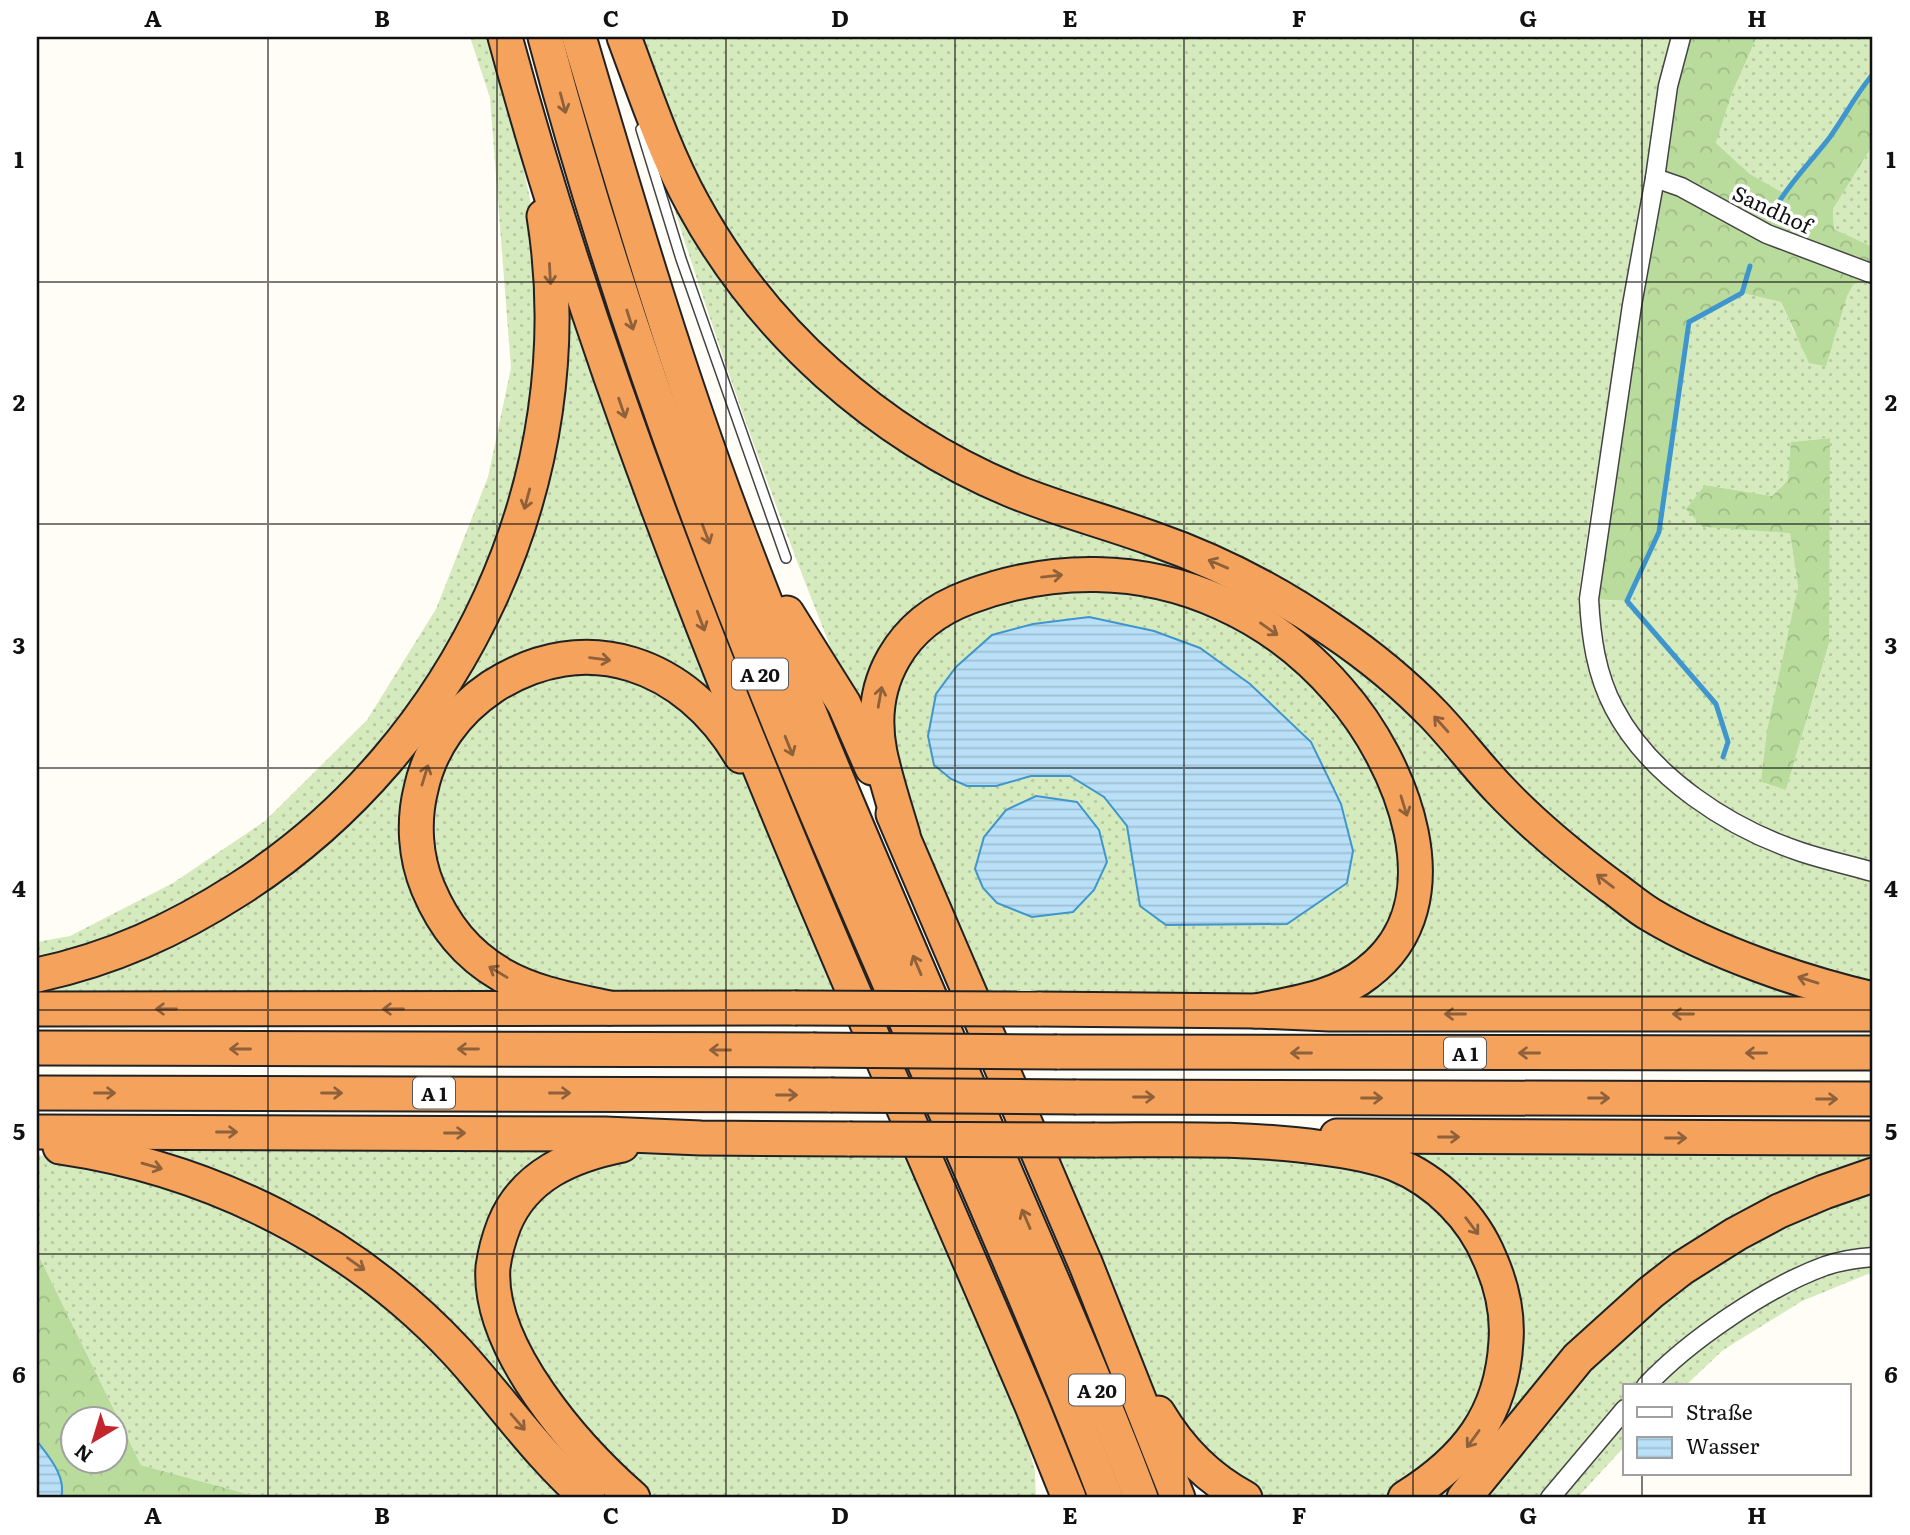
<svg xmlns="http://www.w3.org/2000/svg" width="1910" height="1535" viewBox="0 0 1910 1535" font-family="Literata,serif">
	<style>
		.grass { fill: url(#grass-dots); fill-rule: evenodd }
		.forest { fill: url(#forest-crowns); fill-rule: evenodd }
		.water { fill: url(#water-rules); stroke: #3f96cf; stroke-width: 2 }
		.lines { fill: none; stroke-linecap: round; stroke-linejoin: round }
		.stream { stroke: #3f96cf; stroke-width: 5 }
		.service-casing { stroke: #444; stroke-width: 12 }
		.minor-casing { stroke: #444; stroke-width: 21 }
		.motorway-casing { stroke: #222; stroke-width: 37 }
		.service { stroke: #fff; stroke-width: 9 }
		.minor { stroke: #fff; stroke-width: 18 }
		.motorway { stroke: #f5a25d; stroke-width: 33 }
		.motorway-bridge-casing { stroke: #222; stroke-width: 37; stroke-linecap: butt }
		.motorway-bridge { stroke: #f5a25d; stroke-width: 33 }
		.oneway { stroke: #8e613b }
		.grid { fill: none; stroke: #111; stroke-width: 2; stroke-opacity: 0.55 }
		.labels { text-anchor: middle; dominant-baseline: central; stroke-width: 7; stroke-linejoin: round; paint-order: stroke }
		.shield { fill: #fff; stroke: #585858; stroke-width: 2 }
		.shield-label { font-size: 19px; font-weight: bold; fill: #111 }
		.street-label { font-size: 21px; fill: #111; stroke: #fff }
		.neatline { fill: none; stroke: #111; stroke-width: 2.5 }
		.grid-label { font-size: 23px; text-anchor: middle; font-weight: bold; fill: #111 }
	</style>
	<defs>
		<pattern id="grass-dots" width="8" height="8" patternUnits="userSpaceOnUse" patternTransform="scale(1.75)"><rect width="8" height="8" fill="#d5ebbd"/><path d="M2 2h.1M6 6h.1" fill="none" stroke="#b6c8a1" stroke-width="1.8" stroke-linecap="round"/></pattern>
		<pattern id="forest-crowns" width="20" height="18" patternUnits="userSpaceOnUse" patternTransform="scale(1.75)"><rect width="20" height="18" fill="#b9dc9c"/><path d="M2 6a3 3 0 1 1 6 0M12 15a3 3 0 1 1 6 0" fill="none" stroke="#9ebc85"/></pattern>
		<pattern id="water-rules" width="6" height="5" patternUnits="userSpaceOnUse" patternTransform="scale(1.75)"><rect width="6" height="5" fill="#b9e0f7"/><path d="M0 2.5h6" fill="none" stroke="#9ebfd3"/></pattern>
	</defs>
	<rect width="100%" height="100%" fill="#fffdf5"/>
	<g class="grass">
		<polygon points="470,37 490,37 514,126 531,203 540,287 532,422 500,547 438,673 357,778 215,892 37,968 37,942 70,936 173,883 265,821 367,720 436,609 488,477 511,368 490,98"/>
		<path d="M634 37H1681L1646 192 1592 502 1578 599 1627 601 1659 532 1689 322 1742 293 1781 302 1795 334 1847 296 1854 284 1873 281V985L1857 983 1699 927 1585 856 1388 661 975 465 822 358 695 191ZM1829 438V645L1786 790 1761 782 1798 587 1790 532 1703 527 1705 485 1772 496 1788 480 1792 442Z"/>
		<polygon points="1757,37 1873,37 1873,74 1862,87 1831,136 1783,194 1750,174 1716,143 1732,93"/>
		<polygon points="1873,145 1873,247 1834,229 1833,209"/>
		<path d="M673 205C684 222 693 240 704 256 733 302 771 341 811 378L1156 555 1264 603 1375 680 1527 837 1826 998 1338 1009 1414 924 1385 741 1199 584 951 596 865 732C793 559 730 384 673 205Z"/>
		<polygon points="562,278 729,719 585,650 446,719 421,892 537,1001 37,1002 37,990 280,874 501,600"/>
		<path d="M1106 583 1211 608 1323 686 1383 777 1409 886 1377 956 1281 998 980 993 900 803 886 694 931 627 971 604ZM1089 617 1154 631 1200 648 1140 906 1127 826 1104 797 1070 776H1031L996 786 950 779 935 765 928 736 936 695 956 667 1033 624ZM1036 796 1032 917 997 903 983 888 984 837 1006 810Z"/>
		<polygon points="638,673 725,739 750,785 840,991 788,991 790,996 590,996 520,976 440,901 424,809 454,733 532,674"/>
		<polygon points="1379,1141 1873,1146 1873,1163 1712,1237 1451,1498 1418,1498 1482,1441 1510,1292"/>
		<polygon points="591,1142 554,1157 484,1280 618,1498 604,1498 426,1303 117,1146"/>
		<polygon points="618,1151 907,1153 1021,1416 1035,1472 1036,1498 644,1498 617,1474 513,1329 506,1241 553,1175"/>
		<polygon points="1287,1152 1407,1179 1473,1242 1499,1333 1476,1422 1395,1494 1384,1498 1260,1498 1167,1418 1146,1380 1049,1155"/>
		<polygon points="37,1155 89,1162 256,1217 391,1304 573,1498 262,1498 141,1465 37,1252"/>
		<polygon points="1873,1186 1873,1251 1826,1260 1639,1386 1625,1386 1625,1401 1543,1498 1476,1498 1623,1328 1740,1243"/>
		<polygon points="1873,1263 1873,1275 1868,1274 1802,1301 1723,1350 1685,1386 1652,1386 1661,1377 1757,1306 1828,1270"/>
		<polygon points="1625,1416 1625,1446 1577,1498 1555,1498"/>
	</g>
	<g class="forest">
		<polygon points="1681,37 1757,37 1732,93 1716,143 1750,174 1783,193 1831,136 1862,87 1873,74 1873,145 1833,209 1834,229 1873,247 1873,281 1854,284 1847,296 1826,366 1809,363 1781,302 1742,293 1689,322 1659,532 1627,601 1589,599"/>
		<polygon points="1830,438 1829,644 1786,790 1761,782 1767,731 1798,587 1790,533 1703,527 1686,509 1705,485 1772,496 1788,480 1791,442"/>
		<path d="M37 1252 141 1465 262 1498H61L63 1489 56 1467 37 1441ZM74 1420H116V1462H74Z"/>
	</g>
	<g class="water">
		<polygon points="1089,617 1154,631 1200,648 1250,684 1311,742 1341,804 1353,851 1347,883 1287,924 1166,925 1140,906 1127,826 1104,797 1070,776 1031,776 996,786 967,786 951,779 934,765 928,736 936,694 956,667 992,635 1033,624"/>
		<polygon points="1036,796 1077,802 1099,830 1107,862 1094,890 1073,912 1032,917 997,903 983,888 975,869 984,837 1006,810"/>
		<path d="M37 1441C49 1457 67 1477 61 1498H37Z"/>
	</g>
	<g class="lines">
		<g class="stream">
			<path d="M1774 210C1789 183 1811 162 1830 137 1845 116 1856 94 1873 74"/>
			<polyline points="1723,757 1728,742 1716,704 1627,601 1659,532 1689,322 1742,293 1750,266"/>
		</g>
		<g class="service-casing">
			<polyline id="service" points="641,129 681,259 786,558"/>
		</g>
		<g class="minor-casing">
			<g id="minor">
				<path d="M1681 37 1668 86 1655 178 1632 305 1589 599C1591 637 1596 674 1614 708 1650 777 1729 828 1801 852 1825 860 1849 865 1873 872"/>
				<polyline points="1655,178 1681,187 1767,234 1873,274"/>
				<path d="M1646 1386C1688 1341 1767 1287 1825 1266 1840 1261 1858 1258 1873 1257"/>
				<polyline points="1550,1498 1625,1409"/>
			</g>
		</g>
		<g class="motorway-casing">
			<g id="motorway">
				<path d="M505 37C633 510 840 957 1032 1406L1069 1498"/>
				<path d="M545 37C617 308 714 573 824 831 918 1053 1020 1273 1106 1498"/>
				<path d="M579 37C629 206 678 374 741 539 823 755 917 966 1008 1178 1054 1284 1100 1390 1141 1498"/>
				<path d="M624 37C645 93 664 151 693 204 762 331 878 434 1011 490 1057 509 1104 521 1151 538 1217 561 1276 591 1333 631 1370 656 1403 683 1434 715 1457 739 1476 765 1499 789 1533 825 1572 857 1611 886 1624 895 1637 907 1651 915 1713 952 1803 983 1873 999"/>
				<polyline points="787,613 844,704 872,768"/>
				<polyline points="893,814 1086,1265 1178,1498"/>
				<path d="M903 835C895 808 886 781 880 753 866 682 901 622 969 597 1051 566 1142 566 1222 603 1267 623 1307 654 1339 691 1401 761 1460 903 1367 973 1336 998 1294 1003 1256 1011"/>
				<path d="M37 975C112 959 175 930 239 889 461 747 586 477 544 216"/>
				<path d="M609 1008C573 1000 535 994 502 975 466 954 444 926 428 888 415 857 413 821 421 789 430 747 456 711 492 687 586 626 687 664 741 756"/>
				<polyline points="37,1009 795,1008"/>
				<polyline points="1038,1009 1256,1011 1330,1014 1873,1014"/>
				<polyline points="37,1048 813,1050"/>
				<polyline points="1057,1052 1873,1053"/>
				<polyline points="37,1093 831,1095"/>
				<polyline points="1076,1097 1873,1099"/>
				<polyline points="37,1132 605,1134 701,1138 850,1139"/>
				<polyline points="1337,1136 1873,1138"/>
				<path d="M1095 1140C1171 1140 1247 1137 1323 1148 1347 1151 1372 1155 1395 1164 1437 1181 1473 1217 1490 1259 1502 1286 1508 1312 1506 1341 1502 1415 1466 1460 1405 1498"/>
				<path d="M622 1145C572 1155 524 1175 504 1225 499 1238 495 1252 493 1267 487 1348 576 1448 633 1498"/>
				<path d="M60 1147C211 1169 353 1240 457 1352 501 1400 539 1456 588 1498"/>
				<path d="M1158 1413C1180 1450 1207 1478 1245 1498"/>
				<polyline points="1464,1498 1578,1358 1650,1293 1682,1268 1736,1234 1779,1211 1824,1192 1873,1175"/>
			</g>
		</g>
		<use href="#service" class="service"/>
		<use href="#minor" class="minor"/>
		<use href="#motorway" class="motorway"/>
		<g class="motorway-bridge-casing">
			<g id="motorway-bridge">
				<polyline points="795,1008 1038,1009"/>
				<polyline points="813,1050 1057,1052"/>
				<polyline points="831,1095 1076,1097"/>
				<polyline points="850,1139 1095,1140"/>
			</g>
		</g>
		<use href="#motorway-bridge" class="motorway-bridge"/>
	</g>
	<defs><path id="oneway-shaft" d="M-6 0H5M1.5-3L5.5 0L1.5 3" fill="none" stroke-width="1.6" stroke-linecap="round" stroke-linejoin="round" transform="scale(1.75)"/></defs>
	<g class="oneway">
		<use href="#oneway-shaft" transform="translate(563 103) rotate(75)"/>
		<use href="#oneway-shaft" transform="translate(550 274) rotate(87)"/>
		<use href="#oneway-shaft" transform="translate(630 320) rotate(72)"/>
		<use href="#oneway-shaft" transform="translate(622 408) rotate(71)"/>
		<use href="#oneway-shaft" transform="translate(527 499) rotate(105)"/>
		<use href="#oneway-shaft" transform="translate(706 534) rotate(69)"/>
		<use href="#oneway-shaft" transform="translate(1218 564) rotate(-157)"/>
		<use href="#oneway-shaft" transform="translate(1052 576) rotate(-6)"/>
		<use href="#oneway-shaft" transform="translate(701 621) rotate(69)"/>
		<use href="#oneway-shaft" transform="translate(1269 629) rotate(35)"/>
		<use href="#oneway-shaft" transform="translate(600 659) rotate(7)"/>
		<use href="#oneway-shaft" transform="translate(880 697) rotate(-80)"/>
		<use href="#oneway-shaft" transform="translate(1441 724) rotate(-132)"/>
		<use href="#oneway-shaft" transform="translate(789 746) rotate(68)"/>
		<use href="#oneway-shaft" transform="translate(425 775) rotate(-73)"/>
		<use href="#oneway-shaft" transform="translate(1404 806) rotate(73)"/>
		<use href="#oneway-shaft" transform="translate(1605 881) rotate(-143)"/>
		<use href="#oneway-shaft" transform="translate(917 965) rotate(-113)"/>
		<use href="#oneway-shaft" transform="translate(498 972) rotate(-149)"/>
		<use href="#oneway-shaft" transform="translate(1808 980) rotate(-163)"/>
		<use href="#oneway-shaft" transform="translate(166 1009) rotate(-180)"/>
		<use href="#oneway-shaft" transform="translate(393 1009) rotate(-180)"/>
		<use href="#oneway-shaft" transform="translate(1455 1014) rotate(-180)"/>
		<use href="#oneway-shaft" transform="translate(1683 1014) rotate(-180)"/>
		<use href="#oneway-shaft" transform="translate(240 1049) rotate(-180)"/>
		<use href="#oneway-shaft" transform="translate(468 1049) rotate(-180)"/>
		<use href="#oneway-shaft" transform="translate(720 1050) rotate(-180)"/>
		<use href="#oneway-shaft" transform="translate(1301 1053) rotate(-180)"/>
		<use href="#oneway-shaft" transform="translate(1529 1053) rotate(-180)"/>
		<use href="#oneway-shaft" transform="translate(1756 1053) rotate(-180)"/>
		<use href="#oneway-shaft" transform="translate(105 1093)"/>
		<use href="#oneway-shaft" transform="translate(332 1093)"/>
		<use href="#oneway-shaft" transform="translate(560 1093)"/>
		<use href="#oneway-shaft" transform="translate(787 1095)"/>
		<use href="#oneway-shaft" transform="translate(1144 1097)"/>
		<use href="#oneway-shaft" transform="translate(1372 1098)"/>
		<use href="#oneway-shaft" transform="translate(1599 1098)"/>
		<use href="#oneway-shaft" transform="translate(1827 1099)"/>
		<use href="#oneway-shaft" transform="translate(227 1132)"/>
		<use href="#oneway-shaft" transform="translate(455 1133)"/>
		<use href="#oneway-shaft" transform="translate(1449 1137)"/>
		<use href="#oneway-shaft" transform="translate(1676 1138)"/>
		<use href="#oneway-shaft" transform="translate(152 1166) rotate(16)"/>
		<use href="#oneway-shaft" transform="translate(1026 1219) rotate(-113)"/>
		<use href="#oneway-shaft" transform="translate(1472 1226) rotate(53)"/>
		<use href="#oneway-shaft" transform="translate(356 1264) rotate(35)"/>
		<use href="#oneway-shaft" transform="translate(518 1422) rotate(49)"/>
		<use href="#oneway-shaft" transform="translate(1473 1439) rotate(126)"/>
	</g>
	<path class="grid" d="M268 37V1498M497 37V1498M726 37V1498M955 37V1498M1184 37V1498M1413 37V1498M1642 37V1386M37 282H1873M37 524H1873M37 768H1873M37 1010H1873M37 1254H1873M1642 1474V1498"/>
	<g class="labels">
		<g class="shield">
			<rect x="732" y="658.5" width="56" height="31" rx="5"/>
			<rect x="1444" y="1037.5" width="42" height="31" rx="5"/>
			<rect x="413" y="1077.5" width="42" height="31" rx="5"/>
			<rect x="1069" y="1374.5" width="56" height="31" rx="5"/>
		</g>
		<g class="shield-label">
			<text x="760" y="674">A 20</text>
			<text x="1465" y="1053">A 1</text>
			<text x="434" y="1093">A 1</text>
			<text x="1097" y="1390">A 20</text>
		</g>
		<g class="street-label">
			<text transform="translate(1773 208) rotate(25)">Sandhof</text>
		</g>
	</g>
	<rect width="1910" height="1535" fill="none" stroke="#ffffff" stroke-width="77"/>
	<rect x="1623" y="1384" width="228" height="91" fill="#ffffff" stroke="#a0a0a0" stroke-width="2"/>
	<rect x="1637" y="1407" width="35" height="10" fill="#ffffff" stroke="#a0a0a0" stroke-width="2"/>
	<text x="1686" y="1420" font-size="21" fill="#111111">Straße</text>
	<rect x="1637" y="1437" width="35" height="21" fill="url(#water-rules)" stroke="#a0a0a0" stroke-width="2"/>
	<text x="1686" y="1454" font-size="21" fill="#111111">Wasser</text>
	<g transform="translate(94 1440) rotate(218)"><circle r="33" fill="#ffffff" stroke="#a0a0a0" stroke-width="2"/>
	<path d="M0-5L12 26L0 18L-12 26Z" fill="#c4262e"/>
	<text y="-10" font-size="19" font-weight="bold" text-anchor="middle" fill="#111111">N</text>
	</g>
	<rect x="38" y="38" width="1833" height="1458" class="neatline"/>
	<g class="grid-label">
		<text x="153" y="27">A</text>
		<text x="382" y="27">B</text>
		<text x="611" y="27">C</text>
		<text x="840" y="27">D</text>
		<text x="1070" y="27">E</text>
		<text x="1299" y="27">F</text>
		<text x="1528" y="27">G</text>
		<text x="1757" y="27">H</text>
		<text x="19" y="168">1</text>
		<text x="1891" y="168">1</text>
		<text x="19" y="411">2</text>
		<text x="1891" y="411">2</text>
		<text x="19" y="654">3</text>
		<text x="1891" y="654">3</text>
		<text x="19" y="897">4</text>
		<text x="1891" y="897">4</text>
		<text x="19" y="1140">5</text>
		<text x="1891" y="1140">5</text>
		<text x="19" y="1383">6</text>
		<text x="1891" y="1383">6</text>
		<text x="153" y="1524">A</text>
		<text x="382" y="1524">B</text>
		<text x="611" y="1524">C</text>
		<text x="840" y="1524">D</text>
		<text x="1070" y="1524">E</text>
		<text x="1299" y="1524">F</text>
		<text x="1528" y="1524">G</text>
		<text x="1757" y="1524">H</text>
	</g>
</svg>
